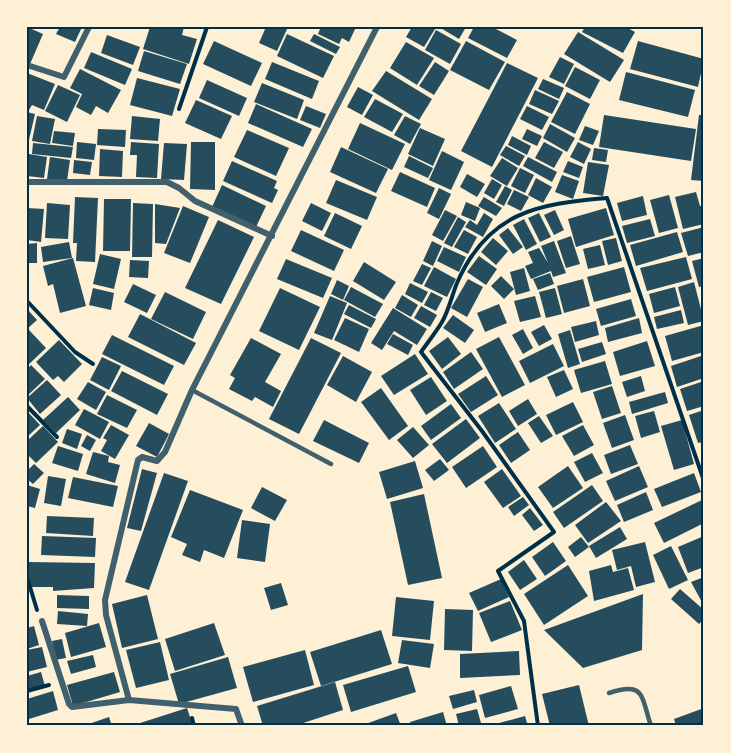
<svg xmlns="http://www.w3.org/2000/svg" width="731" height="753" viewBox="0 0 731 753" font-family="Lato,sans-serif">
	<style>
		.building { fill: #264d5e }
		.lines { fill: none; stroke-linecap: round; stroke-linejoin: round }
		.path { stroke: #003049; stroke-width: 4 }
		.service { stroke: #3f606c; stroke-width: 4.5 }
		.minor { stroke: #3f606c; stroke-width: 6 }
		.neatline { fill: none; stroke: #003049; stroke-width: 2 }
	</style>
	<rect width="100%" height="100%" fill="#fdf0d5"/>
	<g class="building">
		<polygon points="27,27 43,34 30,64 27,63"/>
		<polygon points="60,27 82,27 75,42 56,34"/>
		<polygon points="150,27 184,27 182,35 197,39 189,64 143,49"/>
		<polygon points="266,27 288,27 277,51 259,43"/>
		<polygon points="317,27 356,27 349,42 342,38 339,44 318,34 320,29"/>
		<polygon points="412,27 435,29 424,47 406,37"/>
		<polygon points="439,27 466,27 459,39"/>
		<polygon points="474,27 492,27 517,40 507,58 468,38"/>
		<polygon points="585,27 626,27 635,32 623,53 582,32"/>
		<polygon points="436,30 461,44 450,64 425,50"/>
		<polygon points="578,32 624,60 610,82 564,54"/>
		<polygon points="287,34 334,56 323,78 277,56"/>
		<polygon points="314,34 340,47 336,54 310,41"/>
		<polygon points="107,35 140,47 133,65 101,53"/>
		<polygon points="214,41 262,63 251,86 203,64"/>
		<polygon points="466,41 505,62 489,90 450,70"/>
		<polygon points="638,41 704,59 698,87 630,69"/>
		<polygon points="406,42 434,58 417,85 390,68"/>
		<polygon points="144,51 187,64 180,84 138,71"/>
		<polygon points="91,52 132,69 125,85 84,68"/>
		<polygon points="560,57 574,64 564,84 549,77"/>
		<polygon points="272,62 319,81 312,99 265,79"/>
		<polygon points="435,62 449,71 434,95 419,86"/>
		<polygon points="507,63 538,78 492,167 461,151"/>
		<polygon points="575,67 600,80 590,99 565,86"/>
		<polygon points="80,69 121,90 108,113 96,106 91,115 76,107 82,94 70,88"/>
		<polygon points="386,71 432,99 419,120 372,91"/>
		<polygon points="626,72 695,90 688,117 619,100"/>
		<polygon points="27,73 55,84 44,110 32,105 29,110 27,109"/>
		<polygon points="137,78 180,89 172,116 130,105"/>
		<polygon points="543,79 564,88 559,99 538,89"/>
		<polygon points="207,80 247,98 239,116 199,98"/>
		<polygon points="262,83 304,100 297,119 254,102"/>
		<polygon points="58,85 80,95 67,122 45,111"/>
		<polygon points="358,87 373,95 362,115 347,107"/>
		<polygon points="535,90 559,101 552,114 529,104"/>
		<polygon points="567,92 590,104 575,134 551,122"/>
		<polygon points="375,99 403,114 392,132 364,117"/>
		<polygon points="196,100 232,116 221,139 185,123"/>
		<polygon points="256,104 312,129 303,147 248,123"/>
		<polygon points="306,106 326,114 320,128 300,120"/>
		<polygon points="527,106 549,117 542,130 520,119"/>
		<polygon points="27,112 35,114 28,144 27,144"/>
		<polygon points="604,115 696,129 691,161 599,147"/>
		<polygon points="699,115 704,115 704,181 691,180"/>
		<polygon points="37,116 55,119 50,144 32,141"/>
		<polygon points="132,116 160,119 158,141 130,139"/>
		<polygon points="405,116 421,124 410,144 394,135"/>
		<polygon points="360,123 405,144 392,170 348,149"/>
		<polygon points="550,124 575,138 567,152 543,138"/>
		<polygon points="585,126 599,131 593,145 579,140"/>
		<polygon points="420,128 445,139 433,166 408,154"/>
		<polygon points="98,129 126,130 125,147 97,145"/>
		<polygon points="527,129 542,136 537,146 522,139"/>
		<polygon points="247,130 289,148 276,176 234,157"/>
		<polygon points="54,131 75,133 73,146 52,143"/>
		<polygon points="512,136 531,146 527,155 508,145"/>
		<polygon points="77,142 96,144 94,160 76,158"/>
		<polygon points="131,142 159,144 157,178 136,177 137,155 130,155"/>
		<polygon points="191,142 215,142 215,190 190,189"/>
		<polygon points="544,142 563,152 554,168 535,158"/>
		<polygon points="578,142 591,149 584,164 570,157"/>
		<polygon points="33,143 73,147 71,158 32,154"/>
		<polygon points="164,143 187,144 184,180 161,179"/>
		<polygon points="506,146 525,156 519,166 500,155"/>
		<polygon points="341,147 388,169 376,193 330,172"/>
		<polygon points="594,148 608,150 606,162 592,160"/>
		<polygon points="100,149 123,151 122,177 99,176"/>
		<polygon points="442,151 464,162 451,190 429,180"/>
		<polygon points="29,154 47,157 44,178 27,176"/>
		<polygon points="409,156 433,168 428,178 404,167"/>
		<polygon points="50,157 70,160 67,181 47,179"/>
		<polygon points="528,157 557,172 552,182 523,166"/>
		<polygon points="502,158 518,168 507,186 490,176"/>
		<polygon points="74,160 92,162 90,175 73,173"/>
		<polygon points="232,161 277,181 274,188 278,190 272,203 223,181"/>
		<polygon points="568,161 583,167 579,178 563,172"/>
		<polygon points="588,162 609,165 603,196 583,193"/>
		<polygon points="520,168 534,175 525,193 511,186"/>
		<polygon points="400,172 435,188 427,207 391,191"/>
		<polygon points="467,174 485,184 477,197 460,187"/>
		<polygon points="562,175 579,181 573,199 555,192"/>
		<polygon points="536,178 552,187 543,203 528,195"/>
		<polygon points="492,179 502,185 494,199 484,193"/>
		<polygon points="336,180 377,197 367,220 326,203"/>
		<polygon points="222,185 266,206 256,227 212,207"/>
		<polygon points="505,186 512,190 504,206 496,202"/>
		<polygon points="439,188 451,194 439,219 427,213"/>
		<polygon points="514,190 529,197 521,211 507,204"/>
		<polygon points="696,192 700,206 704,206 704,224 683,229 675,197"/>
		<polygon points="669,195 678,228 659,233 650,200"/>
		<polygon points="643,196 647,215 622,221 617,203"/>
		<polygon points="75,197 98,198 95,262 76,261 77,243 73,243"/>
		<polygon points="484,197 502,208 496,216 478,206"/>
		<polygon points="104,199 131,199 130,251 103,251"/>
		<polygon points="466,202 480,208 475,221 461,215"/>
		<polygon points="47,203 70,205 68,239 45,238"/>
		<polygon points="133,203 153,204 152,257 132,257"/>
		<polygon points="311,203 331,213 322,231 302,221"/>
		<polygon points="155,204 180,208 166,244 155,243"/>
		<polygon points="183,206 209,217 190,263 164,253"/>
		<polygon points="27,208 44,209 41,242 27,240"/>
		<polygon points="606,208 614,235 576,247 568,219"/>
		<polygon points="445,210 457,216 443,241 432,235"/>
		<polygon points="555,210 564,230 554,235 544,215"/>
		<polygon points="335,213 362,226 351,249 324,236"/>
		<polygon points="484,213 493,219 483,237 465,227 470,220 477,225"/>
		<polygon points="539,213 551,237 540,242 528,218"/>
		<polygon points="458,217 466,222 452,247 444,243"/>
		<polygon points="524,219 537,244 526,250 513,225"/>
		<polygon points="650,219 655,236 627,243 622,226"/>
		<polygon points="218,220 254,237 221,304 185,288"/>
		<polygon points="704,227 704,252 688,256 681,233"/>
		<polygon points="508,228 523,247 513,254 499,235"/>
		<polygon points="301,230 344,250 334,271 291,251"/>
		<polygon points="464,230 477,237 468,254 454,247"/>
		<polygon points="677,232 683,252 636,266 630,245"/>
		<polygon points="571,236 580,264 566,268 557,241"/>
		<polygon points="493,238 508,251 496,265 481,252"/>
		<polygon points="616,238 622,261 608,265 602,241"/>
		<polygon points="432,241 442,246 433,266 423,261"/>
		<polygon points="554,241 566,273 553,277 551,271 531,279 525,266 533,263 528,252 539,248 548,263 541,246"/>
		<polygon points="69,242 72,258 43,262 41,247"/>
		<polygon points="37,243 37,263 27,263 27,244"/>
		<polygon points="600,245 605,265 588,269 583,249"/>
		<polygon points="444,247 466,257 459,272 437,261"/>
		<polygon points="100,254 121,259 114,289 93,284"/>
		<polygon points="479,256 497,269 486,285 467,272"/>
		<polygon points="686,257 692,279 647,291 640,268"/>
		<polygon points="73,258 86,306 60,313 53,284 48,286 43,266"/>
		<polygon points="704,258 704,286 699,287 692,261"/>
		<polygon points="286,259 332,278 323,298 277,279"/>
		<polygon points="130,260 149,261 148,278 129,277"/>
		<polygon points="364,262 396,282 384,300 353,281"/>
		<polygon points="422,264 431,268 422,285 413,281"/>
		<polygon points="434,267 456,279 447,297 424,286"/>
		<polygon points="624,267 631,292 594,302 587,277"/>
		<polygon points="524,268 530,291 516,295 510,272"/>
		<polygon points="550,273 554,284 538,290 533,279"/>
		<polygon points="501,276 514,289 504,299 491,286"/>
		<polygon points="468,279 483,287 467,317 451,308"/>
		<polygon points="583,279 590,306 564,313 557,286"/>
		<polygon points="337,280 349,286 343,300 331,294"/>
		<polygon points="694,282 704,321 688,325 678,287"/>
		<polygon points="410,283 428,292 422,303 405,294"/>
		<polygon points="133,284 156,295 147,313 124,302"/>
		<polygon points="351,287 383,304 375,317 344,300"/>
		<polygon points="675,287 680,306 654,313 649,294"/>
		<polygon points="93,288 114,293 111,310 89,305"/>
		<polygon points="280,288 320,307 299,350 259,331"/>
		<polygon points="555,288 562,314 546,318 539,292"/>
		<polygon points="165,292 206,312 193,339 151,319"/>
		<polygon points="431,292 443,298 436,311 424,305"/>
		<polygon points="402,295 418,305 411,317 395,308"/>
		<polygon points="330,296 347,303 332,340 314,333"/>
		<polygon points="535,296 541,317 520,322 514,301"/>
		<polygon points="631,299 636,316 601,326 596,309"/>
		<polygon points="499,304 507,323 485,332 477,313"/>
		<polygon points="349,305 376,319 371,328 344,314"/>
		<polygon points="421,306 437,315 430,327 414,318"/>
		<polygon points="393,308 427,329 417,345 394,331 382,350 371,343"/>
		<polygon points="27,309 37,320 27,329"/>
		<polygon points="681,310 684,323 657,329 654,317"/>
		<polygon points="140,314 196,343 184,365 128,337"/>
		<polygon points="453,315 474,330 465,343 443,328"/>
		<polygon points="345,318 369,329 359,352 334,340"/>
		<polygon points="639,318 642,333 608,342 605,328"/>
		<polygon points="596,321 599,335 575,342 571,327"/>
		<polygon points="544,325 552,339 539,346 531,332"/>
		<polygon points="704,325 704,352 672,361 665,336"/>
		<polygon points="523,329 533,348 523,354 512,335"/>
		<polygon points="29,330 46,348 27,366 27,332"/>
		<polygon points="570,330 580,364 568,368 558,334"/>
		<polygon points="393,334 413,345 408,355 387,344"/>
		<polygon points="112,335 174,366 164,385 102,354"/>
		<polygon points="448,337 461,354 442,369 429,351"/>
		<polygon points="499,337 525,385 502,397 476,349"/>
		<polygon points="251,338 281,354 265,382 281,391 273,407 255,397 252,401 229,389 235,378 230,375"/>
		<polygon points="311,338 341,353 299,434 269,419"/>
		<polygon points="59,340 82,364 64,382 58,376 53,380 36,362"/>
		<polygon points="647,341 655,366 620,376 613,352"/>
		<polygon points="602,342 606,354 582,362 578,349"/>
		<polygon points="553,344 564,366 530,383 519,361"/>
		<polygon points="471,352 483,369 454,389 443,372"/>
		<polygon points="415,354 428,374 394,395 381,376"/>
		<polygon points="704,355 704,378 677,387 671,366"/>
		<polygon points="343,356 372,372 356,402 327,385"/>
		<polygon points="102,357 121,366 109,390 90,380"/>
		<polygon points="605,361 612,384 581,393 574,370"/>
		<polygon points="31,365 45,379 27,396 27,369"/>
		<polygon points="564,370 573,389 556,397 547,377"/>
		<polygon points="122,371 168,394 157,415 111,391"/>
		<polygon points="486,376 498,395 471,412 458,394"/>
		<polygon points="641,376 645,391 627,397 622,382"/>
		<polygon points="431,377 447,401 426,415 410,390"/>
		<polygon points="47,380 61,395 40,414 27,398"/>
		<polygon points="704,381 704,406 687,411 680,389"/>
		<polygon points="88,382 106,392 96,410 77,399"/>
		<polygon points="612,386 621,413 602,419 593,392"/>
		<polygon points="381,388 408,426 389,440 361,402"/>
		<polygon points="665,392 668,403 632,414 629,402"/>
		<polygon points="107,395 137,410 127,428 97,414"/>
		<polygon points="68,397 80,410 56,433 43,420"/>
		<polygon points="528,399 537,414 518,426 509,411"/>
		<polygon points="573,402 583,422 556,435 546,415"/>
		<polygon points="499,403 516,429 495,443 478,416"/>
		<polygon points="451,404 461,418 431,440 421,426"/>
		<polygon points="84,409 109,422 100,439 75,425"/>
		<polygon points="704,410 704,442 698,443 689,415"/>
		<polygon points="27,411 40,425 27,437"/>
		<polygon points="654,411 660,432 641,438 635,416"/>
		<polygon points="625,415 634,440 612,448 603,423"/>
		<polygon points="539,416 553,436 541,443 528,423"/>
		<polygon points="466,419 480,438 447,463 432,444"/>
		<polygon points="324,420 369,443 359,463 313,441"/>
		<polygon points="682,420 694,464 674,470 661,426"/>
		<polygon points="149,423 169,434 157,457 136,446"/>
		<polygon points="111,425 129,435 115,459 101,451 107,440 103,438"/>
		<polygon points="583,425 594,445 574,456 562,436"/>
		<polygon points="43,426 58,442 36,463 27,454 27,441"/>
		<polygon points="413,427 429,445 413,458 397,440"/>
		<polygon points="67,429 82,434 77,449 62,443"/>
		<polygon points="518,432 530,450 511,463 499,445"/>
		<polygon points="87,435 96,440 90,451 81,446"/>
		<polygon points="630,445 638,464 611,474 604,455"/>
		<polygon points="58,446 83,454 78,471 52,463"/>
		<polygon points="483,446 497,467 466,488 452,467"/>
		<polygon points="93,452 109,456 108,462 120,465 115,483 86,474"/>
		<polygon points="592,453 603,473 585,482 574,462"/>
		<polygon points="440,459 449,470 434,481 425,470"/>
		<polygon points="415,461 423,488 387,499 379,472"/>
		<polygon points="34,464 44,473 33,484 27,479 27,471"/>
		<polygon points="568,466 583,488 553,508 538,487"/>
		<polygon points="639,466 648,487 615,501 606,481"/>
		<polygon points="142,469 157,473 141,531 127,528"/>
		<polygon points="502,469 521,496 503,508 484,482"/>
		<polygon points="164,473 188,481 149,590 125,582"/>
		<polygon points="694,473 701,492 662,507 654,489"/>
		<polygon points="48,476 66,479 61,506 44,503"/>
		<polygon points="73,477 118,486 113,507 68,498"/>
		<polygon points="27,485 40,489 35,508 27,506"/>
		<polygon points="592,485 603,501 564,528 553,512"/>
		<polygon points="262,487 287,500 275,521 251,508"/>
		<polygon points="190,490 243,510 224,558 204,550 200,562 182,555 187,544 171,537"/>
		<polygon points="646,492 653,510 624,522 617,505"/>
		<polygon points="424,494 442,578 408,585 390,502"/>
		<polygon points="523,497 529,505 514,516 508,507"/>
		<polygon points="702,500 704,523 664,543 654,523"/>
		<polygon points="606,502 621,521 588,543 575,525"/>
		<polygon points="530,508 543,525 534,531 522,515"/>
		<polygon points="47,516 94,518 93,536 46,533"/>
		<polygon points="242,520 270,524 265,562 237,558"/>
		<polygon points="620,527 627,539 596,558 589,546"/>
		<polygon points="42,536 96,538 95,557 41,555"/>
		<polygon points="704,536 704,567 688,573 678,547"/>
		<polygon points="581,537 589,547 575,557 568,547"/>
		<polygon points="553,542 566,561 545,576 532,557"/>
		<polygon points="645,542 655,582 636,587 631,566 617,570 612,550"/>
		<polygon points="671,546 688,580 669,589 653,555"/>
		<polygon points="524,560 537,579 520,590 508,572"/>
		<polygon points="29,562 95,563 94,588 53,591 53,587 29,587"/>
		<polygon points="568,565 588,596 544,625 524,594"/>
		<polygon points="611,565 613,572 628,568 634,590 594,601 589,571"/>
		<polygon points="704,577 704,606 691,582"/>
		<polygon points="501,579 509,597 478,611 469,593"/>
		<polygon points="281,583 288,605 271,610 264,588"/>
		<polygon points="680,589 704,610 704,619 699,624 671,599"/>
		<polygon points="643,594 642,650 583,668 544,630"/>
		<polygon points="57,595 89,596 89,609 57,608"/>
		<polygon points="147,595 158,639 122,648 112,604"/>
		<polygon points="396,597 434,601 430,640 392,636"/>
		<polygon points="510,601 522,630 491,642 479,613"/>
		<polygon points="445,609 473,610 472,651 444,650"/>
		<polygon points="58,611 88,614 87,626 57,624"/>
		<polygon points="99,623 106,647 71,657 65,633"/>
		<polygon points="214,623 225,655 175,671 165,639"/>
		<polygon points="34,626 39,645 27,649 27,628"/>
		<polygon points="381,630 392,664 321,686 310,652"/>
		<polygon points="62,639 66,658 55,660 52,641"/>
		<polygon points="402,640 434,644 430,668 398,663"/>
		<polygon points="160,642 169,680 136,688 126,650"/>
		<polygon points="42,647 47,667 27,672 27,650"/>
		<polygon points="305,650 314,685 253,702 243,667"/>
		<polygon points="519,651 520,675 460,678 460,654"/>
		<polygon points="93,655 96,667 71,674 67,661"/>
		<polygon points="228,657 237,688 179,704 170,674"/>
		<polygon points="408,666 416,692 351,712 343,685"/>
		<polygon points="41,672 45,686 27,691 27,676"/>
		<polygon points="114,672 120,692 73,706 67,685"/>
		<polygon points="335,682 343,710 294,726 263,726 257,706"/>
		<polygon points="579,685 589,726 550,726 542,694"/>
		<polygon points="511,686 518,709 485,718 479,695"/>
		<polygon points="474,690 477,702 453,709 449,696"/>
		<polygon points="53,691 58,710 29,719 27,699"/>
		<polygon points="187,708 193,726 138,726 137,724"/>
		<polygon points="704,708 704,726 676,726 674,719"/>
		<polygon points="477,709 481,723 459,726 456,714"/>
		<polygon points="443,712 447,726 411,726 410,722"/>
		<polygon points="396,713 401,726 360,726"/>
		<polygon points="525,716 528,726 492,726 492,725"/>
		<polygon points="109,717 112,726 83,726"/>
	</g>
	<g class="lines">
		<g class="path">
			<polyline points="179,109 207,27"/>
			<polyline points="27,301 75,352 93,364"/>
			<polyline points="27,406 57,437"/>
			<polyline points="27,577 37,610"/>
			<polyline points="27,691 49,685"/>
			<polyline points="192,718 194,726"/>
			<path d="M538 726 524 621 498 571 554 532 482 431 421 352C428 342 436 332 442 322 449 310 452 295 457 283 488 212 537 204 607 198L704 481"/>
		</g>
		<g class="service">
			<polyline points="192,390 331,464"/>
			<path d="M609 693C645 681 641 696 651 726"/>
		</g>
		<g class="minor">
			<polyline points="27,65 64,77 89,27"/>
			<polyline points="27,182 167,182 179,188 195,201 272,236"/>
			<polyline points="42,621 69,704 72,707 129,700 236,709 242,726"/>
			<polyline points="129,700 106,615 105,600 138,460 142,457 157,461 165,452 192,390 377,27"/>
		</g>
	</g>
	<rect width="731" height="753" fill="none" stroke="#fdf0d5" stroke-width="57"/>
	<rect x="28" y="28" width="674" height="696" class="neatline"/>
</svg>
